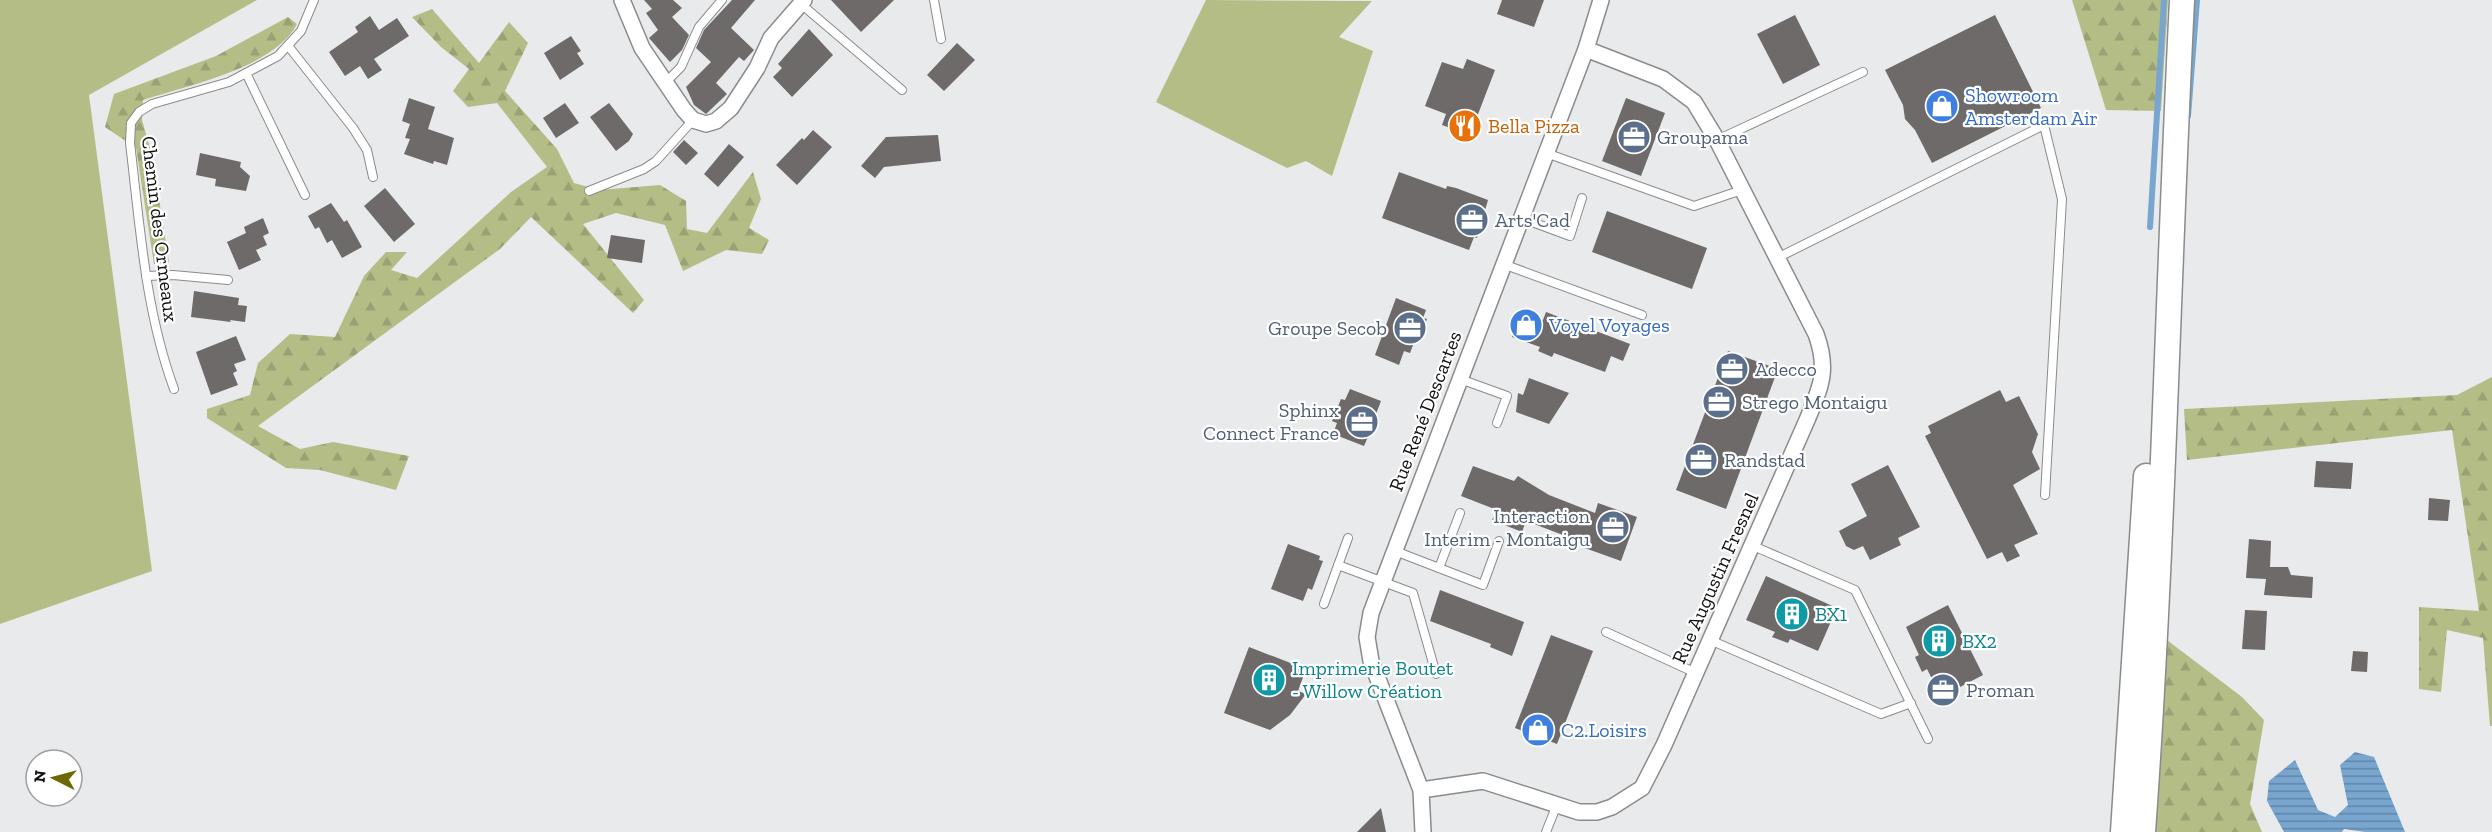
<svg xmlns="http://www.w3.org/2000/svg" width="2492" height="832" viewBox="0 0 2492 832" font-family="'Zilla Slab',serif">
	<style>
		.grass { fill: #b5bd87 }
		.forest { fill: url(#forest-firs) }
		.water { fill: url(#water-rules) }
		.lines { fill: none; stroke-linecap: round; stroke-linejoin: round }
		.stream { stroke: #79a6cf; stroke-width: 6 }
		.building { fill: #6d6a69 }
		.service-casing { stroke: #898b8c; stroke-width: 10 }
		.minor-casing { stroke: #898b8c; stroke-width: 18 }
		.primary-casing { stroke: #898b8c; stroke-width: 27 }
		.service { stroke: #fff; stroke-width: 8 }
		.minor { stroke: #fff; stroke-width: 15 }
		.primary { stroke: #fff; stroke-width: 24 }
		.labels { text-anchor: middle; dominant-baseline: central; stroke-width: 4.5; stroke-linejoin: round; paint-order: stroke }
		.shop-label { font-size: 20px; fill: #366cbe; stroke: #fff; text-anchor: start }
		.food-label { font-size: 20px; fill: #c56008; stroke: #fff; text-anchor: start }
		.service-label { font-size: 20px; fill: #4e5e75; stroke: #fff; text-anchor: start }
		.street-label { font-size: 20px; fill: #0f0f10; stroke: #fff }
		.culture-label { font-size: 20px; fill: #0d838f; stroke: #fff; text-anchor: start }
	</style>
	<defs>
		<pattern id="forest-firs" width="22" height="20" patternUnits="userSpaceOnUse" patternTransform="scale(1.5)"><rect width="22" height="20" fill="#b5bd87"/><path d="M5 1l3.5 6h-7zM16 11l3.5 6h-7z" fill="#9aa174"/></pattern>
		<pattern id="water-rules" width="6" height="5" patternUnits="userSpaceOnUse" patternTransform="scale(1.5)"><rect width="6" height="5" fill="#79a6cf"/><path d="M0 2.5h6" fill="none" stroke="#6286a7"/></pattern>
	</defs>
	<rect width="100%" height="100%" fill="#e8eaec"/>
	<g class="grass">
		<polygon points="0,0 257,0 89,95 152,571 0,624"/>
		<polygon points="1206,0 1372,1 1339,37 1373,51 1332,176 1306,161 1287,168 1156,102"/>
	</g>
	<g class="forest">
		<polygon points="2072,0 2168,0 2161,111 2106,110"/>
		<polygon points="432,9 479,63 509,22 528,43 505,91 557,149 574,183 599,190 660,185 686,201 687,229 707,233 753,172 761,199 749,228 769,240 762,254 726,250 683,271 665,225 616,213 583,224 644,300 633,313 531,217 500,249 258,426 300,449 333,442 409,456 396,490 320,470 286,468 207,418 207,409 250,395 258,363 290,334 335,337 364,276 386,252 407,252 391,270 417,278 511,192 547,167 497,103 468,107 453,91 469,69 441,47 412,17"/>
		<path d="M288 17 297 24C274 68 188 85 143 100L142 120 152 155 169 262 154 264 136 148 105 127 114 94 216 56Z"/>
		<polygon points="2492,377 2492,726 2490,726 2483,638 2447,630 2441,692 2419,689 2419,607 2479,611 2452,430 2187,460 2184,409 2457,395"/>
		<polygon points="2159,634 2242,697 2264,720 2250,804 2262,832 2148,832"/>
	</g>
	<polygon class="water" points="2355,752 2374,757 2405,832 2365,832 2344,829 2342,832 2284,832 2267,801 2269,781 2295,760 2318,810 2335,817 2348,805 2340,765"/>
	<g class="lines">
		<g class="stream">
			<polyline points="2188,116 2197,0"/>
			<polyline points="2150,227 2164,0"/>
		</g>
	</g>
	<g class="building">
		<polygon points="644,0 673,0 682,8 672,17 689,35 682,50 670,62 649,38 658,30 646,13 652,9"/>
		<polygon points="732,0 755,0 731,28 754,50 744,61 739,57 716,83 727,94 706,114 694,105 686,87 711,62 696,48 704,30"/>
		<polygon points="831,0 894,0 861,32"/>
		<polygon points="1502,0 1544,0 1534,27 1497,14"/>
		<polygon points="1795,15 1820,65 1783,84 1757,34"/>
		<polygon points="1995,15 2041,108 1932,163 1915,130 1905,119 1903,105 1885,70"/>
		<polygon points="370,16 379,30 397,18 409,36 374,59 382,70 368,79 360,66 345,76 329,52 358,32 355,27"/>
		<polygon points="809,29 833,55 792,97 773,77 782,68 778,64"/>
		<polygon points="571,36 581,51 577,53 584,64 560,80 544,53"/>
		<polygon points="957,43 975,60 944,91 927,75"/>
		<polygon points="1467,59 1495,70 1470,135 1442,125 1446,114 1425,106 1442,62 1463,69"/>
		<polygon points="409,98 435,107 428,129 454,138 447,165 434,161 433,164 404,154 410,139 405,138 410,124 402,121"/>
		<polygon points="1626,98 1665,113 1641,176 1602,161"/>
		<polygon points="565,103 579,123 556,138 543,118"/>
		<polygon points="609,103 633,134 629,141 616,151 590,117"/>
		<polygon points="813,130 832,147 797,185 776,165 802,138 804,140"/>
		<polygon points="938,135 941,161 884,167 875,178 861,166 886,137"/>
		<polygon points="684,140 698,153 686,165 673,152"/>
		<polygon points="729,144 744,157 718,187 704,174"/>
		<polygon points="200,153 241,162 240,167 250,176 246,191 215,186 216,179 196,175"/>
		<polygon points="1399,172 1446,189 1447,186 1456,188 1488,200 1477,238 1474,237 1469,250 1382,218"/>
		<polygon points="385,188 415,224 394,242 364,206"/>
		<polygon points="331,203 344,222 347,220 362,247 342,258 332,240 327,243 319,227 315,229 308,216"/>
		<polygon points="1607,211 1707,248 1692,289 1592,252"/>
		<polygon points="263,218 269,233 263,236 267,245 256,250 261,260 239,270 227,242 246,233 244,227"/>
		<polygon points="611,235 645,240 642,263 607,258"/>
		<polygon points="194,291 239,298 238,305 247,306 245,322 230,320 231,322 191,317"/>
		<polygon points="1396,298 1426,310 1423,318 1427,319 1422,333 1418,332 1410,353 1404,351 1399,365 1375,355"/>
		<polygon points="1521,312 1543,320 1546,312 1630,344 1623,361 1611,356 1605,372 1554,353 1552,357 1538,351 1540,347 1512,337"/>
		<polygon points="236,336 246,360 234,364 237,371 233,373 238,385 211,395 196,352"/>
		<polygon points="1728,351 1778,369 1726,509 1676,490"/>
		<polygon points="1529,378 1569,393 1549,424 1516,412 1518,393 1523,395"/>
		<polygon points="1350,389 1381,401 1376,414 1379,425 1370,432 1364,446 1333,434 1337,423 1332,421 1341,399 1345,400"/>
		<polygon points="2000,390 2006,402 2019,396 2038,434 2032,452 2040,469 2013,485 2038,534 2014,545 2020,556 2007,562 2002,552 1987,559 1925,436 1931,433 1928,426"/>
		<polygon points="2316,461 2353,463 2351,489 2314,487"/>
		<polygon points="1888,465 1920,527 1898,538 1901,545 1870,560 1863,546 1854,550 1846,546 1839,531 1867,516 1851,484"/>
		<polygon points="1473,466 1514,481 1518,476 1549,495 1595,513 1598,503 1637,517 1621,561 1582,547 1584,543 1526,521 1522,532 1492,520 1497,510 1461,496"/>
		<polygon points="2429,498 2450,500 2448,521 2428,520"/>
		<polygon points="2249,539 2271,541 2270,567 2288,567 2291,575 2313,577 2312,598 2264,595 2266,579 2246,578"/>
		<polygon points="1288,544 1320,556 1319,560 1323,561 1312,590 1308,588 1303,601 1271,589"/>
		<polygon points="1766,576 1837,608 1818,651 1790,639 1788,643 1772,637 1775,632 1746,620"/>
		<polygon points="1440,590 1524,622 1512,656 1490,647 1491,644 1430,621"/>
		<polygon points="1948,605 1983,675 1941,697 1927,669 1922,672 1915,657 1919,655 1906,627"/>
		<polygon points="2245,610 2267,611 2265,650 2242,649"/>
		<polygon points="1551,635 1593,651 1557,744 1515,728"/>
		<polygon points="1249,647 1306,669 1298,691 1306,694 1290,715 1270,730 1224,713"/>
		<polygon points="2353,651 2368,652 2367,672 2351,671"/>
		<polygon points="1381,808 1386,832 1357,832"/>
	</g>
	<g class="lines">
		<g class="service-casing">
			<g id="service">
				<polyline points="934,0 941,39"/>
				<polyline points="801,4 902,90"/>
				<polyline points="289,47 353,128 367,150 373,177"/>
				<polyline points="246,73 305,195"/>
				<polyline points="666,82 681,67 699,27 722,0"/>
				<polyline points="1717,140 1863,72"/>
				<polyline points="1546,153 1694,206 1742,190"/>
				<polyline points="589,191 644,169 656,161 693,120"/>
				<polyline points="1521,218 1570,236 1582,198"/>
				<polyline points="1777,258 2044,125 2062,199 2045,495"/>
				<polyline points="1503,264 1642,315"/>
				<polyline points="146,276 173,275 228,280"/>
				<polyline points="1460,379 1507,396 1497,423"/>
				<path d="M174 389C145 310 140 226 130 143L131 123 139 112 152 104 229 82 278 56 301 31 314 0"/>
				<polyline points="1751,545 1855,590 1928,739"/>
				<polyline points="1395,551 1483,585 1499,541"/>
				<polyline points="1338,565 1413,593 1436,674"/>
				<polyline points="1439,568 1460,513"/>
				<polyline points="1324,604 1348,538"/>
				<polyline points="1606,632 1696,673"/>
				<polyline points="1710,640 1881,714 1911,703"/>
				<polyline points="1546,832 1556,807"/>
			</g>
		</g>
		<g class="minor-casing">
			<g id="minor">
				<polyline points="622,0 642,48 684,110 693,120 706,124 716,121 731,108 757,68 771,38 804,0"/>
				<path d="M1421 790 1483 781 1579 812H1597L1612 807 1642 788 1664 745 1807 420C1821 387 1829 370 1816 334L1717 140 1694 102 1663 79 1586 49"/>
				<polyline points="1423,832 1421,790 1371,661 1367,637 1371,613 1586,49 1601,0"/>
			</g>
		</g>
		<g class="primary-casing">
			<g id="primary">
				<polyline points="2123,832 2146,476"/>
				<path d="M2143 832C2163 555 2168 277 2182 0"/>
			</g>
		</g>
		<use href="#service" class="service"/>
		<use href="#minor" class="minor"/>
		<use href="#primary" class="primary"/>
	</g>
	<defs>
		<g id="shop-disc" transform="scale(1.725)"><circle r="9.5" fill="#3f7fe0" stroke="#fff"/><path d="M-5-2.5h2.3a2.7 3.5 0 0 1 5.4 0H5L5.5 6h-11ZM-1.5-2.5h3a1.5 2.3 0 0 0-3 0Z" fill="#fff"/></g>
		<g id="restaurant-disc" transform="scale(1.725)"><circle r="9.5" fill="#e8710a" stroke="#fff"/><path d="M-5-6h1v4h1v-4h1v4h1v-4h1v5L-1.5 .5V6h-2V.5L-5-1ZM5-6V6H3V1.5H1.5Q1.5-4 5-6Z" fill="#fff"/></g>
		<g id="office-disc" transform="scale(1.725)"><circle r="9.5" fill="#5c6f8a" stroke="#fff"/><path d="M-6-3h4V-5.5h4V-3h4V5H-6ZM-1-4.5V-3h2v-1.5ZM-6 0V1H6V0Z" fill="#fff"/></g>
		<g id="building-disc" transform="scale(1.725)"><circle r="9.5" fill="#0f9aa8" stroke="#fff"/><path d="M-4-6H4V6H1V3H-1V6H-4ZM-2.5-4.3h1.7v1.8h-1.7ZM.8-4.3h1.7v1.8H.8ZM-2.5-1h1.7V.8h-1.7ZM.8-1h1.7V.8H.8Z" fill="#fff"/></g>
	</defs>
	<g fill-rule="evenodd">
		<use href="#shop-disc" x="1942" y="106"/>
		<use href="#restaurant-disc" x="1465" y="126"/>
		<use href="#office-disc" x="1634" y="137"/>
		<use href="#office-disc" x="1472" y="220"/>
		<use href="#shop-disc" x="1526" y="325"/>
		<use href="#office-disc" x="1410" y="328"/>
		<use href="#office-disc" x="1732" y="369"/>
		<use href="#office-disc" x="1719" y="402"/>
		<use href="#office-disc" x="1362" y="422"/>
		<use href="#office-disc" x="1701" y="460"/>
		<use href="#office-disc" x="1613" y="527"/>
		<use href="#building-disc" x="1792" y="614"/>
		<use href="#building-disc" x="1939" y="641"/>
		<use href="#building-disc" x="1269" y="680"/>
		<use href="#office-disc" x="1943" y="690"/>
		<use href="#shop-disc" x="1538" y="730"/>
	</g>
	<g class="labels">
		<g class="shop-label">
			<text x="1965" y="95">Showroom<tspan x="1965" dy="23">Amsterdam Air</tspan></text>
			<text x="1549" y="325">Voyel Voyages</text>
			<text x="1561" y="730">C2.Loisirs</text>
		</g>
		<g class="food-label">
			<text x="1488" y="126">Bella Pizza</text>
		</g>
		<g class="service-label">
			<text x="1657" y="137">Groupama</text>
			<text x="1495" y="220">Arts'Cad</text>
			<text x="1387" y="328" text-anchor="end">Groupe Secob</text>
			<text x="1755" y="369">Adecco</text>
			<text x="1742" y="402">Strego Montaigu</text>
			<text x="1339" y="410" text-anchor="end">Sphinx<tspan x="1339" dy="23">Connect France</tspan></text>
			<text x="1724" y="460">Randstad</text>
			<text x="1590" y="516" text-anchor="end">Interaction<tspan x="1590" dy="23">Interim - Montaigu</tspan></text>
			<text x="1966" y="690">Proman</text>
		</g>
		<g class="street-label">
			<text transform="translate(160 229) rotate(83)">Chemin des Ormeaux</text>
			<text transform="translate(1425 411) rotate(-69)">Rue René Descartes</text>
			<text transform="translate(1715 578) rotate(-66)">Rue Augustin Fresnel</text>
		</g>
		<g class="culture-label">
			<text x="1815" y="614">BX1</text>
			<text x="1962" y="641">BX2</text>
			<text x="1292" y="668">Imprimerie Boutet<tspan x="1292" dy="23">- Willow Création</tspan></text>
		</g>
	</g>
	<g transform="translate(54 778) rotate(276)"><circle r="28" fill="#ffffff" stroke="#9f9f9f" stroke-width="1.5"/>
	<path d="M0-4.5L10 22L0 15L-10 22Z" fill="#6c6905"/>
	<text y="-9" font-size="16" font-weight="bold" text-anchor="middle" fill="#0f0f10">N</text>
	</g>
</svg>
